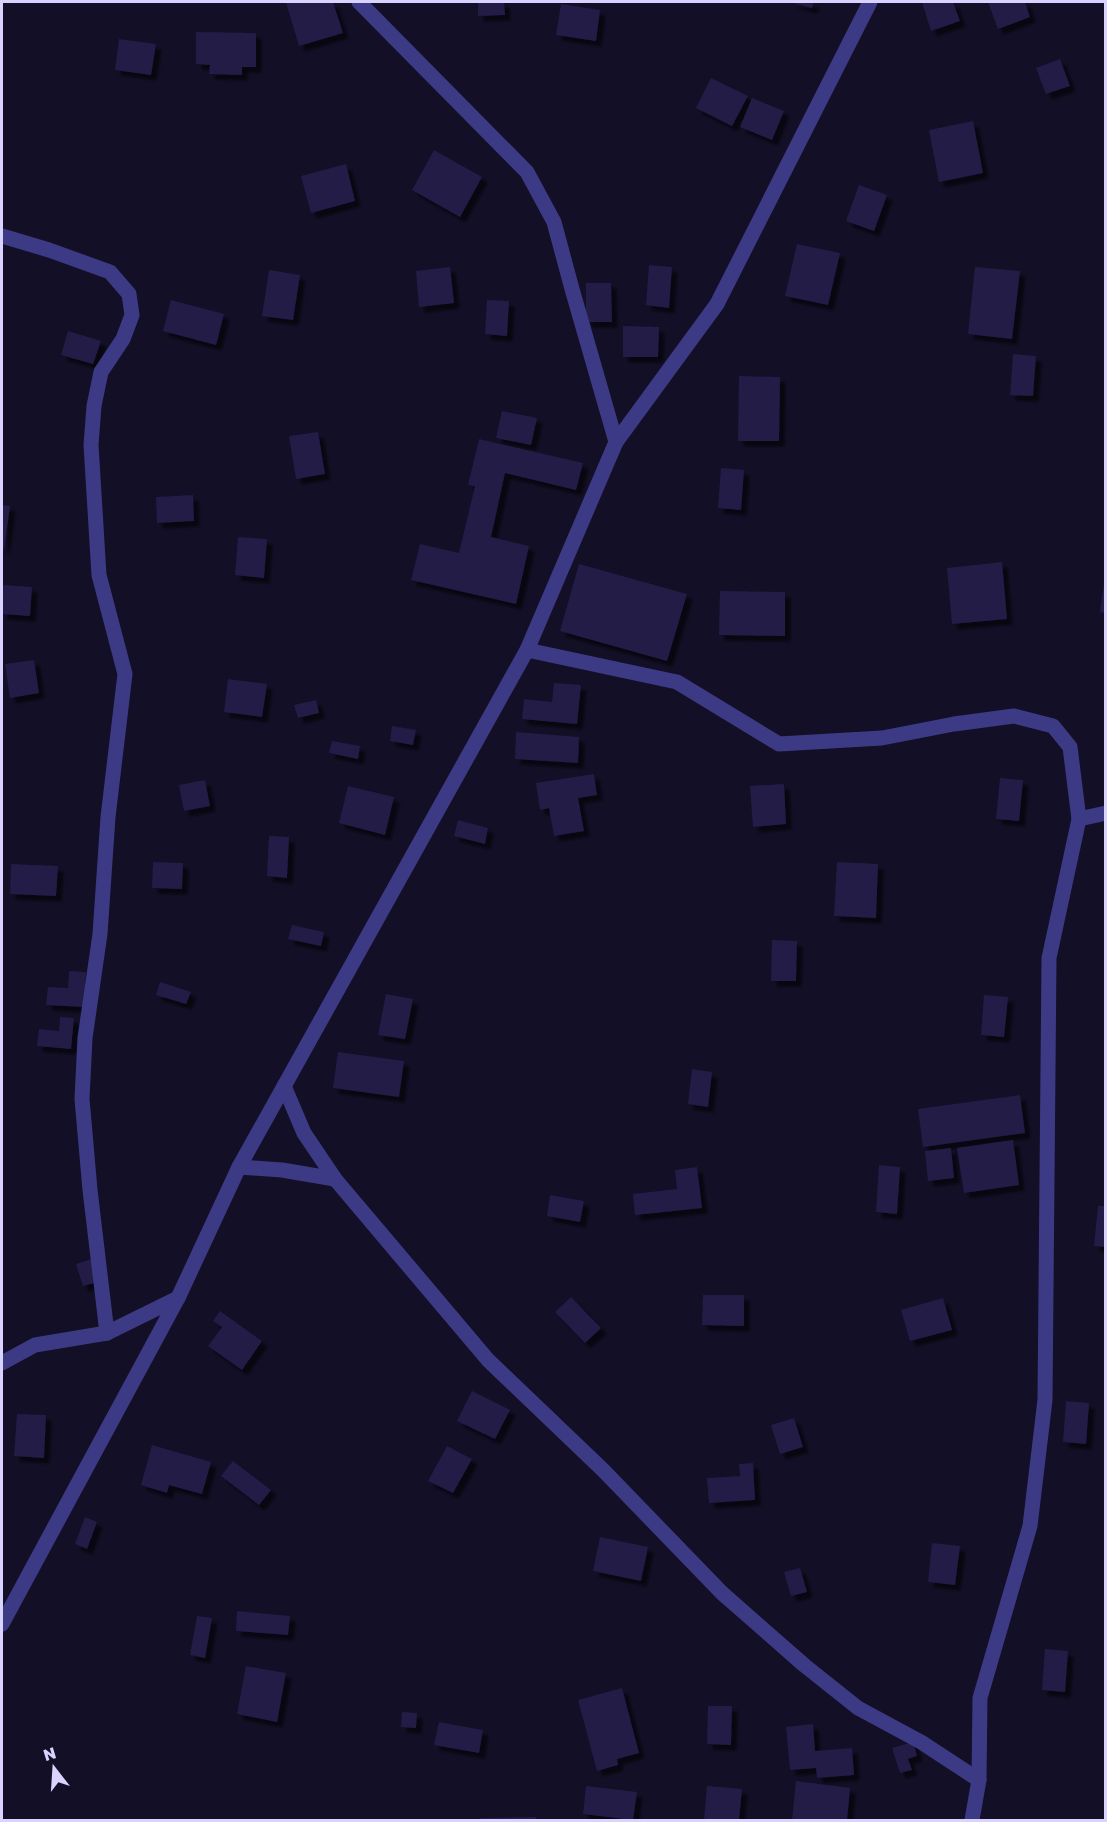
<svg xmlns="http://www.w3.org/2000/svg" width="1107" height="1822" viewBox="0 0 1107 1822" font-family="'Golos Text',sans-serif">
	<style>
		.building { fill: #241b47; filter: url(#shadow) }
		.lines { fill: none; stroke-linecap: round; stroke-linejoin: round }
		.minor { stroke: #3d3a85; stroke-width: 15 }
	</style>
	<defs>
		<filter id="shadow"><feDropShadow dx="5.5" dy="5.5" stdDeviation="1.5" flood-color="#0009"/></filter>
	</defs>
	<rect width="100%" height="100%" fill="#130f26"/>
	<g class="building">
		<polygon points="286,2 333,2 343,33 299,46"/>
		<polygon points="478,2 504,2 505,15 478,16"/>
		<polygon points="789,2 814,2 812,8"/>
		<polygon points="922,2 953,2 960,21 931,31"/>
		<polygon points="988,2 1025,2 1030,17 998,29"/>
		<polygon points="561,4 600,10 596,41 556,35"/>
		<polygon points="196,32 256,33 256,67 242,67 242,75 209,74 210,65 196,64"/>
		<polygon points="119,39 156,44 151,75 115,70"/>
		<polygon points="1060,59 1070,86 1046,94 1036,68"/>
		<polygon points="711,78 748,96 732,126 696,108"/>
		<polygon points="752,98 784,111 772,140 740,127"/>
		<polygon points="973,121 983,173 939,182 929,130"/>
		<polygon points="434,150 482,177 460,217 412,190"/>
		<polygon points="346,164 355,201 311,213 301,176"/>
		<polygon points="859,185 887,195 874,231 846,221"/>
		<polygon points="797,244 840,253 828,305 785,296"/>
		<polygon points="649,265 672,267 669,308 646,305"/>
		<polygon points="450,267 454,303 419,307 416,271"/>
		<polygon points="975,267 1020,271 1012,339 968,334"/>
		<polygon points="269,270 300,275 293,320 262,316"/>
		<polygon points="586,283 611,283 612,322 586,322"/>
		<polygon points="171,300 224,314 216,345 163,331"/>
		<polygon points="487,300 509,301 507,336 485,334"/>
		<polygon points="623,326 659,327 658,357 623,357"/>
		<polygon points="68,331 101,341 93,364 61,355"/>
		<polygon points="1013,354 1036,356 1033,396 1010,395"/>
		<polygon points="739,376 780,377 779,441 738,441"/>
		<polygon points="502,411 537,418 531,445 496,438"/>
		<polygon points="318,432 325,474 296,479 289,436"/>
		<polygon points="479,439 583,463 576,490 505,473 491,537 529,546 516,604 411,580 420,544 459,553 475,486 468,485"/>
		<polygon points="721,468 744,470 741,510 718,508"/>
		<polygon points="193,495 194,521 157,523 156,497"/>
		<polygon points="2,505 10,506 4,549 2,548"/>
		<polygon points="238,537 267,539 264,578 235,575"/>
		<polygon points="1002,562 1007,619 952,624 947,568"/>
		<polygon points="579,564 687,594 667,661 560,631"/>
		<polygon points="1104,584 1106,584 1106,613 1100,612"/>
		<polygon points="2,585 32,587 30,616 2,614"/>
		<polygon points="720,591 785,592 785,636 719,635"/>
		<polygon points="34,660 39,693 10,698 5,664"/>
		<polygon points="228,679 267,684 262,717 224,712"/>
		<polygon points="554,683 581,685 577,724 522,719 524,699 552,702"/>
		<polygon points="316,700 319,713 298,718 294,705"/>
		<polygon points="392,726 416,730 413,745 390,741"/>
		<polygon points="516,732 579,737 578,763 515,759"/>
		<polygon points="332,741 360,746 358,759 329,753"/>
		<polygon points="594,774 597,795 578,798 584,831 554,836 549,808 540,810 536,783"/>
		<polygon points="1000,778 1023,780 1019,821 996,819"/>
		<polygon points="205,780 210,806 184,811 179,785"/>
		<polygon points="784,784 786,824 753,827 750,786"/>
		<polygon points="348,786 394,797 385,835 339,823"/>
		<polygon points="458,820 488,828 485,844 454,836"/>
		<polygon points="269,836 289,837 287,878 267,876"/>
		<polygon points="153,862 183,863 182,889 152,888"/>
		<polygon points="837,862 878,864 876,918 834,916"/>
		<polygon points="11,864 58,866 56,896 10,894"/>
		<polygon points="292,925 324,932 321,946 288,939"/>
		<polygon points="772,940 797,941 796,981 771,981"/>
		<polygon points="69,971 86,972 84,1007 46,1005 48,987 68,988"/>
		<polygon points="160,982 191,992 186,1004 156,995"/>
		<polygon points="386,994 413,999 405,1039 378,1035"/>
		<polygon points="984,995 1008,997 1004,1037 981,1035"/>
		<polygon points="60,1017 74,1018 71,1049 37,1046 39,1029 59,1031"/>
		<polygon points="338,1052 404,1061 399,1097 333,1088"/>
		<polygon points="692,1069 712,1072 708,1107 688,1104"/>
		<polygon points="1020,1095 1025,1133 923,1147 918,1109"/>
		<polygon points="1013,1140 1019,1185 964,1193 957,1148"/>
		<polygon points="951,1148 954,1178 928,1181 925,1151"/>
		<polygon points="879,1165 900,1167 897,1214 876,1212"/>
		<polygon points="697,1167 702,1208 635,1215 633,1194 677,1189 675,1170"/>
		<polygon points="550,1195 584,1201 580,1222 547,1216"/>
		<polygon points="1098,1206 1106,1206 1106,1247 1094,1246"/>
		<polygon points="91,1259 98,1282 83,1286 76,1264"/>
		<polygon points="703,1295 744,1295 744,1326 702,1325"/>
		<polygon points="571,1297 601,1328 585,1343 555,1312"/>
		<polygon points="943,1298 952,1330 910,1341 901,1310"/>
		<polygon points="220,1311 262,1341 242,1370 208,1346 222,1327 213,1321"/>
		<polygon points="472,1391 510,1410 495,1439 457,1421"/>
		<polygon points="1066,1401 1089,1403 1086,1444 1063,1442"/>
		<polygon points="17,1414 46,1415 44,1458 14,1456"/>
		<polygon points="794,1418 803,1447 780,1454 771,1425"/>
		<polygon points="152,1445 211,1462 202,1494 169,1485 167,1493 141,1485"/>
		<polygon points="447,1446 472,1459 453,1493 428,1481"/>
		<polygon points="233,1461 271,1490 259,1505 221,1476"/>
		<polygon points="753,1463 755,1500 709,1503 707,1478 740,1476 739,1464"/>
		<polygon points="85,1517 97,1522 87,1549 75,1544"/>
		<polygon points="600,1537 648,1547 641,1581 593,1571"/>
		<polygon points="932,1543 960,1546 955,1585 928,1582"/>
		<polygon points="800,1568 807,1592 791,1596 784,1572"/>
		<polygon points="237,1611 290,1616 288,1635 236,1631"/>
		<polygon points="197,1616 212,1618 205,1658 190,1655"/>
		<polygon points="1045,1649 1068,1651 1065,1692 1042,1690"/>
		<polygon points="246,1666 286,1673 277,1722 237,1714"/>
		<polygon points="622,1688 639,1753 617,1759 618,1765 597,1771 578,1700"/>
		<polygon points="708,1706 732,1706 731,1745 707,1744"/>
		<polygon points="402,1712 417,1713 416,1728 401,1727"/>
		<polygon points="439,1722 483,1730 479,1753 434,1745"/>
		<polygon points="813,1724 815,1751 852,1748 854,1775 817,1778 816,1768 790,1770 786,1727"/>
		<polygon points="913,1742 917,1756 908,1759 912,1770 900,1773 892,1748"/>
		<polygon points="796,1781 850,1788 847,1820 792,1820"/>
		<polygon points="586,1786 637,1792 633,1820 583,1814"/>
		<polygon points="707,1786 742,1789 739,1820 704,1820"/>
		<polygon points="536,1817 536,1820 480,1820 480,1818"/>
	</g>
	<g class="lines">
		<g class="minor">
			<polyline points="359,2 527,172 554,222 572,289 616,442"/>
			<polyline points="2,236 49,250 110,272 129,294 132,315 123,339 101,372 94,406 91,445 99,575 125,674 108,817 100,934 85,1038 82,1099 90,1190 107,1333"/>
			<polyline points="527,650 677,682 779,744 882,738 954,724 1014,716 1053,726 1070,747 1079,819 1049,958 1045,1400 1030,1526 980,1698 979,1780 972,1820"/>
			<polyline points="1079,819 1106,813"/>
			<polyline points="284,1086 304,1133 335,1179 488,1360 603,1470 722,1593 804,1665 858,1708 921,1742 979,1780"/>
			<polyline points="239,1167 282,1170 335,1179"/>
			<polyline points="2,1363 35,1345 107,1333 178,1298"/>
			<polyline points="2,1624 178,1298 239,1167 527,650 616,442 717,304 870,2"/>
		</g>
	</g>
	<rect width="1107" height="1822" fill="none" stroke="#d9d4ff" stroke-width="6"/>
	<g transform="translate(54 1768) rotate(343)" stroke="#130f26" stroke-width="4.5" paint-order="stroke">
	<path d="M0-4.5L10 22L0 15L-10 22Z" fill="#d9d4ff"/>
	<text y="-9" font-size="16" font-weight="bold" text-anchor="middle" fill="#d9d4ff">N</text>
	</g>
</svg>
